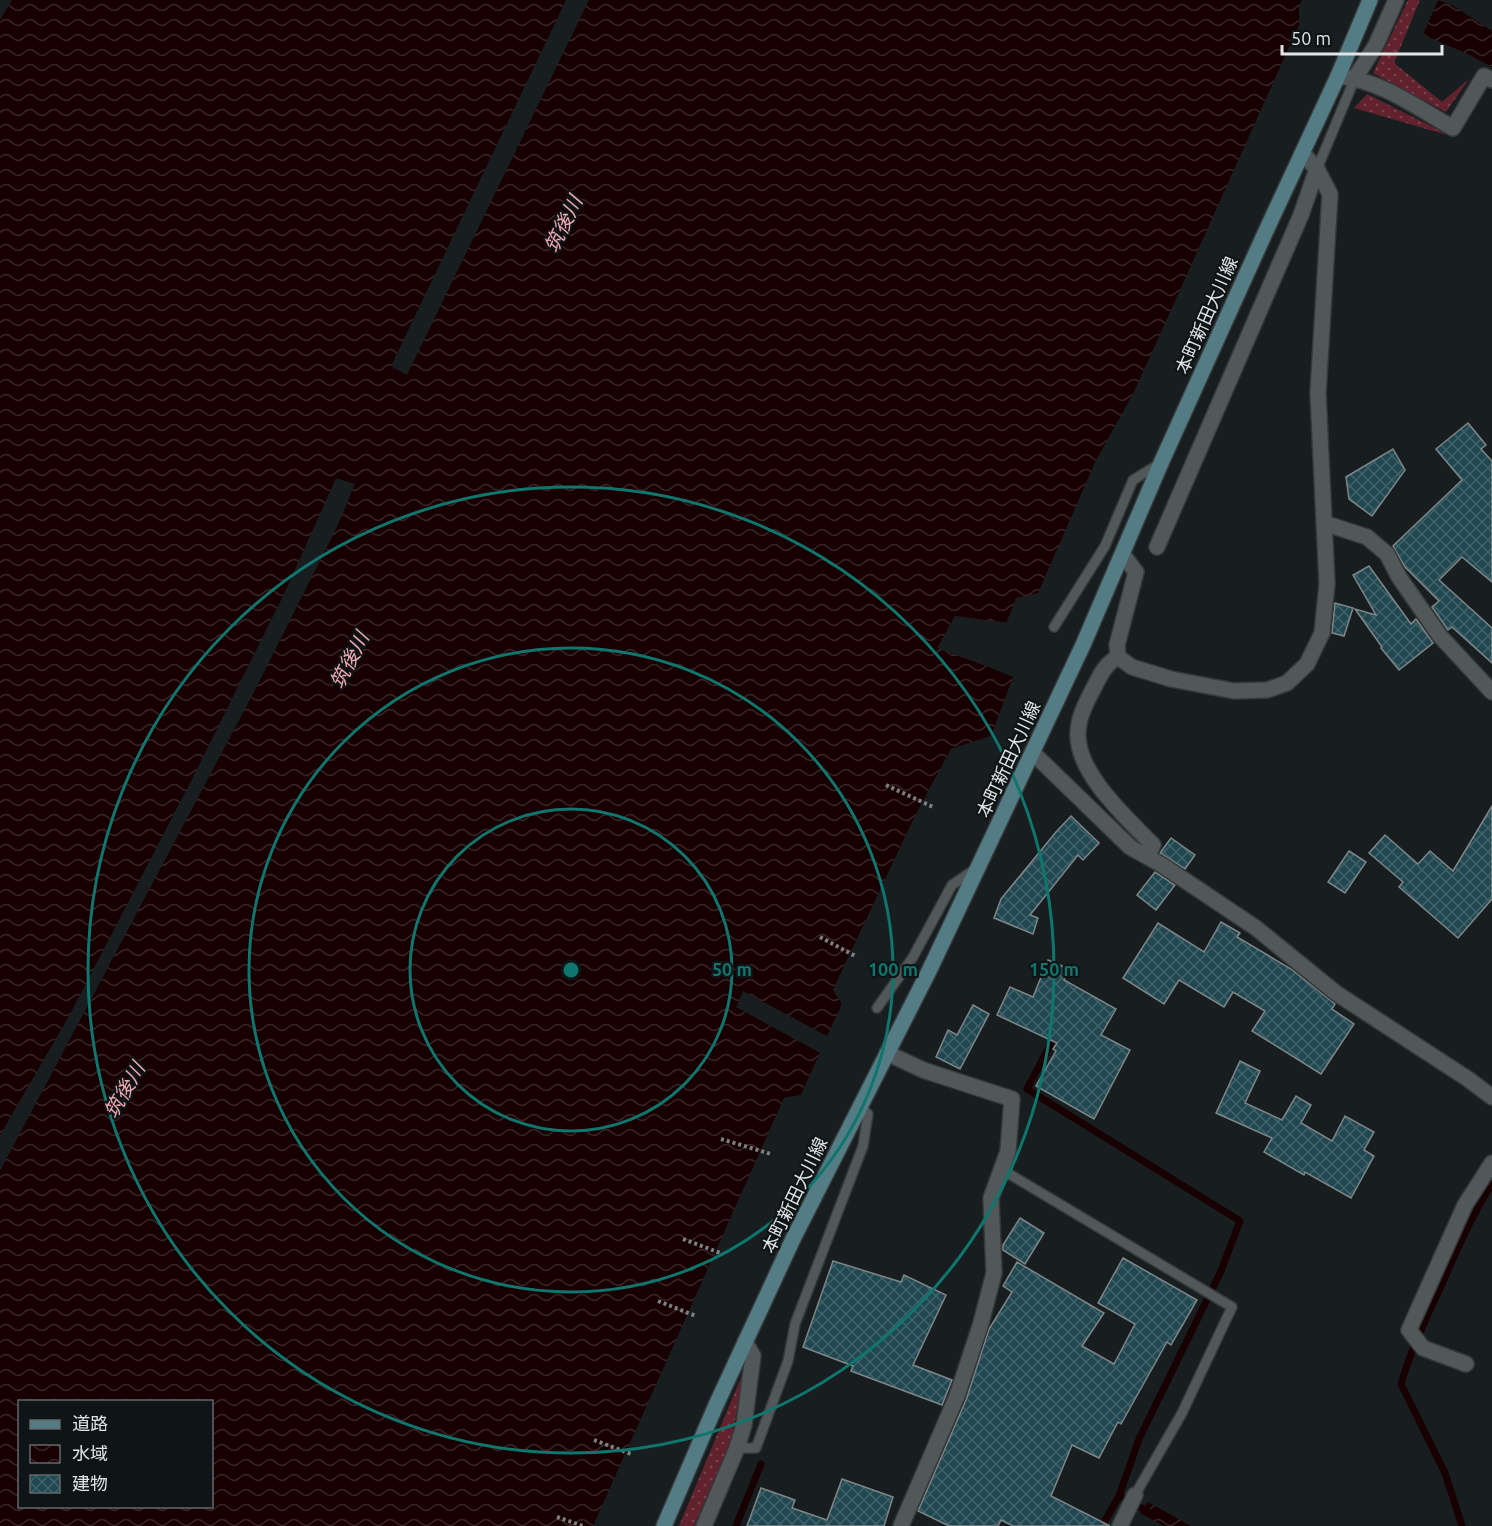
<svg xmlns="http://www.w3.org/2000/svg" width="1492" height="1526" viewBox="0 0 1492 1526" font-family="Ubuntu,'Noto Sans JP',sans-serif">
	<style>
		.grass { fill: url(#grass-dots) }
		.water { fill: url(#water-waves); fill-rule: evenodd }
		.pier { fill: #181e1f }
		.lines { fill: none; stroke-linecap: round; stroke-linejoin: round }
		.stream { stroke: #180002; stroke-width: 7 }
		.building { fill: url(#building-cross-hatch); stroke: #7f8688; stroke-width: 1.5 }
		.lane-casing { stroke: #35393a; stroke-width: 12 }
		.street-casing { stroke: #35393a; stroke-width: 18 }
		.secondary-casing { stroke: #35393a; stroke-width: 18 }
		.path { stroke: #7c8182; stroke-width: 4; stroke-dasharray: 3 3; stroke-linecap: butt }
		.lane { stroke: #52585a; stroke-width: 9 }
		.street { stroke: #52585a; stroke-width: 15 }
		.secondary { stroke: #547c85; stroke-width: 15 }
		.ring { fill: none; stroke: #0f766e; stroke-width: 3 }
		.labels { text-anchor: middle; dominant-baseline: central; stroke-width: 4.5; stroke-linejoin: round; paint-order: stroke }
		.street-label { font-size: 18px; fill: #e1e5e6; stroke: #0f1516 }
		.water-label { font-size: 20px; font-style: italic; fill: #f2a9b2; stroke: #0f1516 }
		.centre { fill: #0f766e; stroke: #0f1516; stroke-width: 3 }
		.ring-label { font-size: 18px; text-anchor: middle; font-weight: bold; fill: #0f766e; stroke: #0f1516; stroke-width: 4.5; stroke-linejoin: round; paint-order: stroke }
	</style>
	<defs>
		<pattern id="grass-dots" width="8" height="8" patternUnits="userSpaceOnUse" patternTransform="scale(1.5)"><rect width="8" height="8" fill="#61222e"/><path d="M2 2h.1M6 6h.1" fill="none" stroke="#77424c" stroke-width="1.8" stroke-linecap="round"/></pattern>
		<pattern id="water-waves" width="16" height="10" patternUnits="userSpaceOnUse" patternTransform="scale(1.5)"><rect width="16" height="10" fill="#180002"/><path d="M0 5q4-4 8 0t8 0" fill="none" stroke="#392527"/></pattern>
		<pattern id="building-cross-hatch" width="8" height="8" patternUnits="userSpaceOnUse" patternTransform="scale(1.5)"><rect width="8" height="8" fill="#214850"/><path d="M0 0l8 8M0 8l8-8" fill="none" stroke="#416269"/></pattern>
	</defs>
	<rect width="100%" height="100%" fill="#181e1f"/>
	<g class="grass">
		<polygon points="1408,0 1420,0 1394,63 1442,102 1469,79 1446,112 1373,73"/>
		<polygon points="1367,94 1451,136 1354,108"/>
		<polygon points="745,1368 731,1441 694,1526 679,1526"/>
	</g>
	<g class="water">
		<path d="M12 0H1302L1299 6V25L1134 392 1096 460 1038 593 1016 598 989 667 1013 677 991 736 951 749 915 816 833 990 842 1004 801 1095 784 1098 593 1526H0V20ZM20 1402H212V1506H20Z"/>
		<polygon points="1438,0 1452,5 1492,31 1492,67 1466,53 1423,35"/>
		<polygon points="1148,1502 1191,1526 1164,1526 1140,1513"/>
	</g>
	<g class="pier">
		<polygon points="566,0 589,0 407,375 391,366"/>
		<polygon points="336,478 355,484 337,527 253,694 0,1171 0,1135 69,1016 191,781 284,594"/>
		<polygon points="955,616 1011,623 993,666 1014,674 1016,677 937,648"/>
		<polygon points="991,736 993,737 992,739 953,751 917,818 836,990 845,1005 803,1097 786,1101 596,1526 593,1526 784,1098 801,1095 820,1053 736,1007 743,991 827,1036 842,1004 833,990 915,816 951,749"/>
	</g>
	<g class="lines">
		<g class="stream">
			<polyline points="1056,1034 1027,1089 1240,1221 1221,1271 1139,1439 1119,1496 1149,1512"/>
			<polyline points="736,1526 761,1464"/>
			<polyline points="1102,1526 1119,1496"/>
			<path d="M1462 1526 1445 1473 1401 1384C1411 1349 1427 1317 1442 1284 1457 1250 1472 1215 1492 1184"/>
		</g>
	</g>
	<g class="building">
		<polygon points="1468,423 1486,445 1481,449 1492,461 1492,582 1462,557 1439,580 1492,628 1492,663 1452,627 1448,630 1432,607 1439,601 1405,567 1393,546 1462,480 1436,449"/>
		<polygon points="1393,449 1405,470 1372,516 1349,499 1346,477"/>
		<polygon points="1369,566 1411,624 1416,619 1433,643 1399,670 1381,648 1382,647 1355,609 1376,615 1353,575"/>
		<polygon points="1335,603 1353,608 1344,636 1332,633"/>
		<polygon points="1492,806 1492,899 1458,938 1399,887 1403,882 1369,853 1385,835 1418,864 1430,851 1453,871"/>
		<polygon points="1071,816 1099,843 1083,860 1078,855 1030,915 1038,918 1033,934 994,918 1001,899 1056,832"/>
		<polygon points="1171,838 1195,855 1185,869 1160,853"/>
		<polygon points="1349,851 1366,862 1345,893 1328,882"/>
		<polygon points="1155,872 1175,885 1156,910 1137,895"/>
		<polygon points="1221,922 1240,933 1237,937 1291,969 1335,1004 1332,1009 1354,1024 1321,1074 1252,1031 1265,1011 1233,992 1224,1007 1179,980 1164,1004 1123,978 1158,923 1204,952"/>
		<polygon points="1048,960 1069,969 1064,980 1116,1009 1101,1035 1130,1050 1094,1119 1036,1086 1056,1051 1053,1049 1057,1043 997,1015 1010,987 1033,997"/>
		<polygon points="973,1005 989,1014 960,1069 936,1057 948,1030 957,1035"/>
		<polygon points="1240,1061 1260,1071 1245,1103 1282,1120 1296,1096 1311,1105 1301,1123 1332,1141 1345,1116 1374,1132 1364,1150 1374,1156 1351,1198 1305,1172 1304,1175 1264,1152 1272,1138 1216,1113"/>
		<polygon points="1020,1218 1044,1233 1025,1264 1003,1250 1003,1245"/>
		<polygon points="1123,1258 1197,1300 1171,1345 1167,1342 1121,1424 1118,1422 1099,1458 1072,1445 1051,1496 1110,1526 1013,1526 1001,1520 998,1526 949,1526 918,1511 966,1400 989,1329 1012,1292 1003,1286 1017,1262 1104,1313 1082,1346 1114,1364 1135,1324 1098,1303"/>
		<polygon points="833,1261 901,1282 904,1275 946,1295 913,1365 952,1380 942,1405 851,1371 853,1366 803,1347"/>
		<polygon points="842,1479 893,1497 884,1526 747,1526 761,1488 795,1500 792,1508 827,1520"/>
	</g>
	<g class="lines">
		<g class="lane-casing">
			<g id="lane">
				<polyline points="1317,169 1355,78"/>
				<polyline points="1054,627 1105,546 1133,480 1159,464"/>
				<polyline points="877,1008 913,957 952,885 974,870"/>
				<polyline points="1001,1169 1232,1307 1182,1413 1135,1495"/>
				<polyline points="737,1448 756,1448 788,1361 795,1324 863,1146 868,1114 860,1107"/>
			</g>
		</g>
		<g class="street-casing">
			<g id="street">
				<path d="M1338 76C1380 80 1418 108 1453 128L1484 76 1492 80"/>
				<polyline points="1355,78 1376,45 1396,0"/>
				<polyline points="1324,523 1367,537 1387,554 1399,577 1440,636 1492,692"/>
				<polyline points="1157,547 1301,215 1317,169"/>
				<polyline points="1123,555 1136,572 1117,645 1118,657 1132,667 1171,679 1234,691 1267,690 1287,683 1307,664 1322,633 1327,584 1318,393 1330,194 1317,169 1303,154"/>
				<path d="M1118 657C1103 665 1099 679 1091 693 1085 705 1078 719 1078 733 1076 773 1127 818 1153 845L1147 856"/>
				<polyline points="1033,753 1130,847 1162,865 1256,928 1336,993 1468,1079 1492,1097"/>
				<polyline points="887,1053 923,1070 1012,1099 1008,1151 991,1198 994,1273 981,1323 957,1396 901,1526"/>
				<polyline points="1466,1364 1423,1348 1409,1330 1465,1205 1492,1163"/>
				<polyline points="704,1526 737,1448 744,1425 753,1356 745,1342"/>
				<polyline points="1120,1526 1135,1495"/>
			</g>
		</g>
		<g class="secondary-casing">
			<polyline id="secondary" points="664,1526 716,1405 793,1239 930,969 1083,645 1161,463 1265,233 1338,76 1370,0"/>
		</g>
		<g class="path">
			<polyline points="886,785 933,807"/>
			<polyline points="820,937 857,957"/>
			<polyline points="721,1139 771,1154"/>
			<polyline points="683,1239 723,1254"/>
			<polyline points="658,1301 696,1316"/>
			<polyline points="594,1440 631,1454"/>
			<polyline points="557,1517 583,1526"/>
		</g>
		<use href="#lane" class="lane"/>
		<use href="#street" class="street"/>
		<use href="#secondary" class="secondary"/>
	</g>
	<g class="ring">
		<circle cx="571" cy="970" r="161"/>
		<circle cx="571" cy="970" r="322"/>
		<circle cx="571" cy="970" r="483"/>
	</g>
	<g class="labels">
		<g class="street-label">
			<text transform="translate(1206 315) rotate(-66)">本町新田大川線</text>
			<text transform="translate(1008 759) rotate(-65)">本町新田大川線</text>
			<text transform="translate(794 1195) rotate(-64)">本町新田大川線</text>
		</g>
		<g class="water-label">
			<text transform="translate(563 224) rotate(-64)">筑後川</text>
			<text transform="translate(349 660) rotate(-63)">筑後川</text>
			<text transform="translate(124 1090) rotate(-60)">筑後川</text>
		</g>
	</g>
	<circle cx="571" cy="970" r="9" class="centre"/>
	<g class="ring-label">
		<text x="732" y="976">50 m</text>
		<text x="893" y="976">100 m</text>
		<text x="1054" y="976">150 m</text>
	</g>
	<rect x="18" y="1400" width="195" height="108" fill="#0f1516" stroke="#636869" stroke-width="1.5"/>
	<rect x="30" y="1420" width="30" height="9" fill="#547c85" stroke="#636869" stroke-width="1.5"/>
	<text x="72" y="1430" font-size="18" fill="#e1e5e6">道路</text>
	<rect x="30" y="1445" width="30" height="18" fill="url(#water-waves)" stroke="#636869" stroke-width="1.5"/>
	<text x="72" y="1460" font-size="18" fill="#e1e5e6">水域</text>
	<rect x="30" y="1475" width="30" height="18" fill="url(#building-cross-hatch)" stroke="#636869" stroke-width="1.5"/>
	<text x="72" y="1490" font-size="18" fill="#e1e5e6">建物</text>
	<path d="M1282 45v9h160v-9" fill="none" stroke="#e1e5e6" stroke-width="3"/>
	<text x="1291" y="45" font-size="18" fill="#e1e5e6" stroke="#0f1516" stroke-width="4.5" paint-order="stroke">50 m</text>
</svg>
